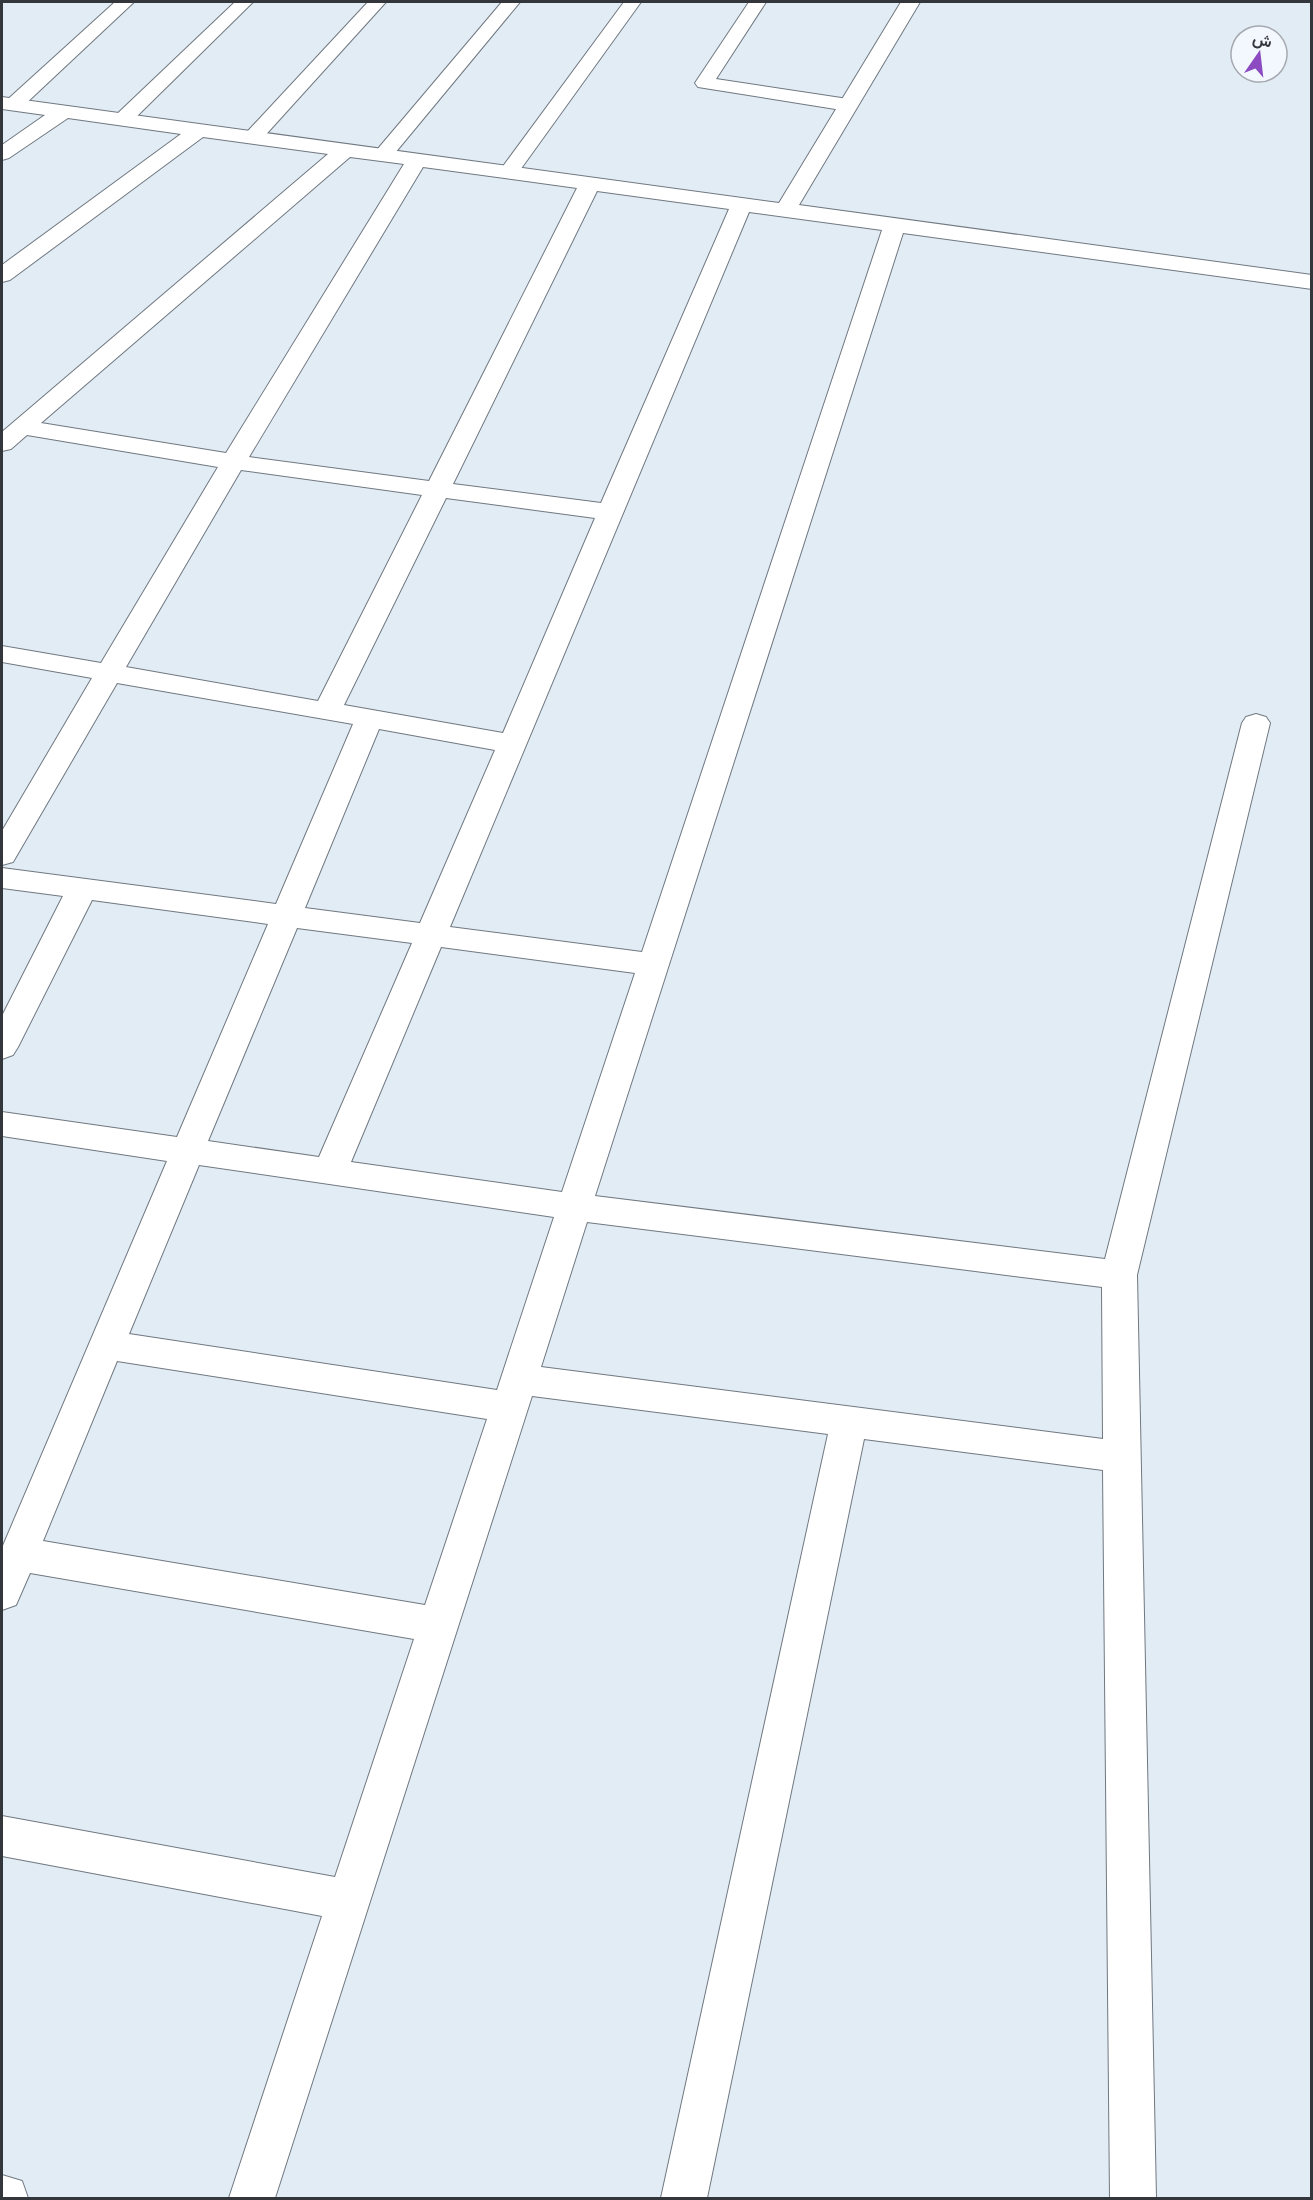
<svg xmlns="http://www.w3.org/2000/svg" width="1313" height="2200" viewBox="0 0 1313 2200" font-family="'Space Grotesk',Vazirmatn,sans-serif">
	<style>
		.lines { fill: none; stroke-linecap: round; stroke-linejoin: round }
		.service-casing { stroke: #707880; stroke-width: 2 }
		.minor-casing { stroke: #707880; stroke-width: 2 }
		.service { fill: #fff; fill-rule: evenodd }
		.minor { fill: #fff; fill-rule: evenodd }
	</style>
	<rect width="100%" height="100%" fill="#e2ecf5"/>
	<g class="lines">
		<g class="service-casing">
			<g id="service">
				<polygon points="115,2 134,2 21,108 7,108 5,104 7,100"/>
				<polygon points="235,2 253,2 130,123 116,123 114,119 116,115"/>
				<polygon points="368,2 386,2 260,141 246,141 244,137 246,133"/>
				<polygon points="502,2 520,2 390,159 376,159 373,155 376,151"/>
				<polygon points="624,2 641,2 515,177 501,177 498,173 501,169"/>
				<polygon points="749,2 766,2 716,79 848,99 855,101 857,105 855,109 848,111 698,87 695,83"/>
			</g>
		</g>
		<g class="minor-casing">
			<g id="minor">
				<path d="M901 2H920L799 205 1312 275V289L903 233 595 1196 1105 1259 1242 723 1246 717 1256 714 1266 717 1270 723 1137 1275 1156 2198H1110L1103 1470 864 1439 707 2198H661L828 1434 532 1396 275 2198H229L322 1916 2 1856V1816L335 1877 414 1639 30 1573 16 1605 2 1610V1548L167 1161 2 1136V1112L177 1137 268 924 92 900 18 1047 13 1055 2 1059V1016L63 896 2 888V868L276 904 353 724 117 683 13 862 2 865V831L92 678 2 662V646L101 663 218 467 27 435 11 449 2 451V432L328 154 203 137 10 280 2 282V265L181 134 68 118 9 158 2 160V145L45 115 2 109V97L779 203ZM350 157 404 164 226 453 41 423ZM423 167 577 188 429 481 249 457ZM597 191 729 209 601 503 453 484ZM749 212 882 230 642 952 450 927ZM241 470 422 495 318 701 126 667ZM446 498 595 518 503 733 344 705ZM379 729 495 750 420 923 305 908ZM297 928 412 943 319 1157 208 1141ZM441 947 635 973 562 1192 351 1162ZM199 1165 554 1217 497 1390 129 1334ZM587 1222 1102 1287 1103 1439 541 1367ZM117 1361 487 1419 425 1605 43 1541Z"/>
				<polygon points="2,2175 22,2181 28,2198 2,2198"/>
			</g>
		</g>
		<use href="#service" class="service"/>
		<use href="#minor" class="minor"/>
	</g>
	<rect width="1313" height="2200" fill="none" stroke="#33363a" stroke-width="6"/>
	<g transform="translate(1259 54) rotate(14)"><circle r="28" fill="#f3f8fe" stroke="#a6aab0" stroke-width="1.5"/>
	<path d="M0-4.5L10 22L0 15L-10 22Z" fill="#8c4bc1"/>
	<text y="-9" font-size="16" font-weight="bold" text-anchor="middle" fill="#33363a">ش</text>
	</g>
</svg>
